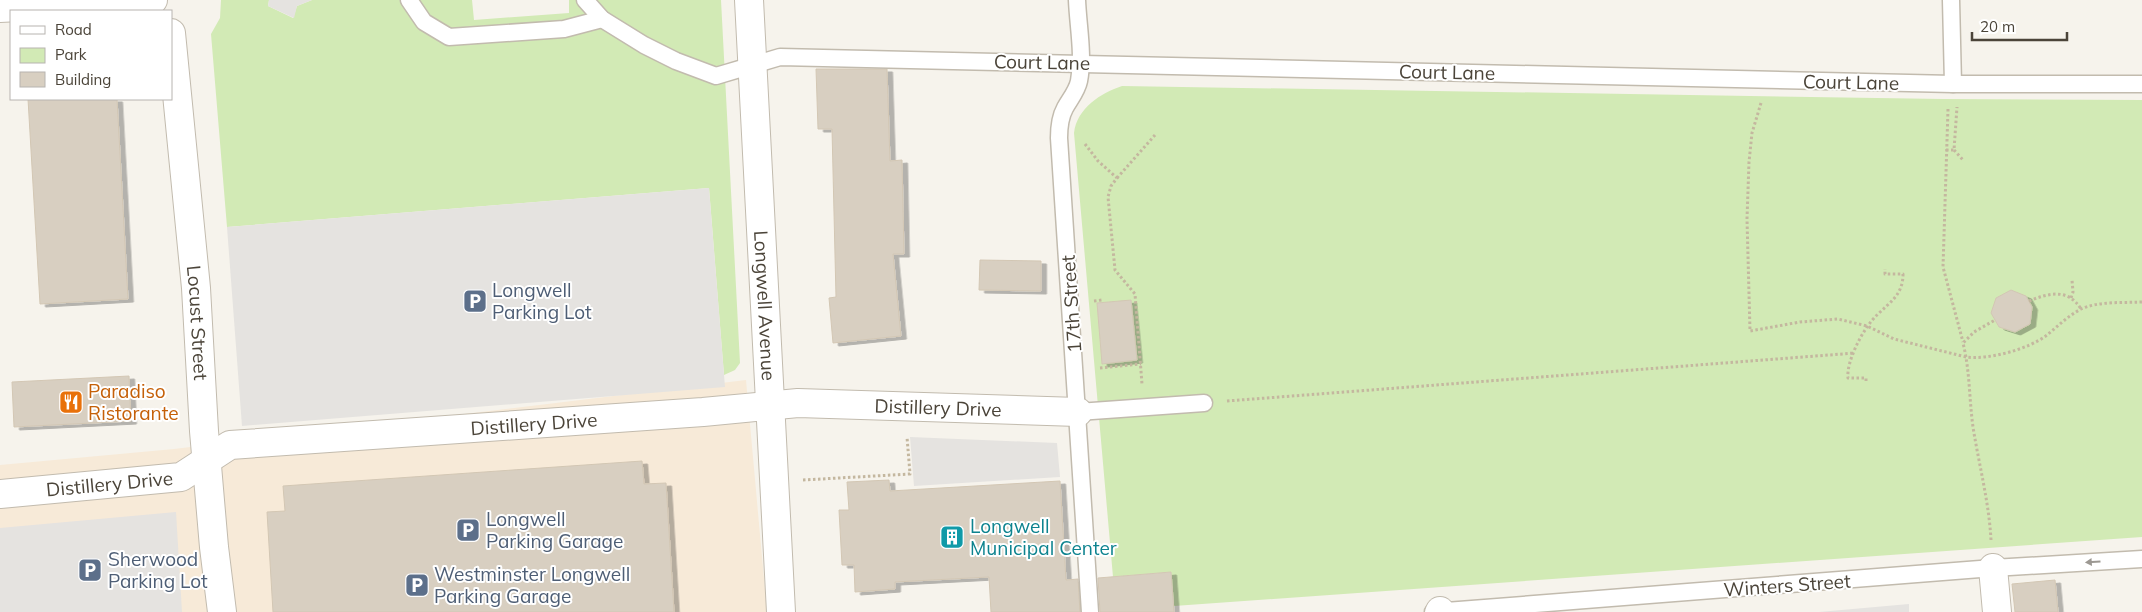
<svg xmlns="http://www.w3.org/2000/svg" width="2142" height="612" viewBox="0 0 2142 612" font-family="Mulish,sans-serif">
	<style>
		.commercial { fill: #f7ead8 }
		.green { fill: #d2eab5 }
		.parking { fill: #e5e3e0 }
		.building { fill: #d8cfc1; stroke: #d3c7b4; filter: url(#shadow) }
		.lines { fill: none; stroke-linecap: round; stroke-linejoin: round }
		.service-casing { stroke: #c2bbae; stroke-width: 19 }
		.minor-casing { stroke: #c2bbae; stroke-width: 30 }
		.path { stroke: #c4b79f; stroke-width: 3; stroke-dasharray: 2.5 2.5; stroke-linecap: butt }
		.service { stroke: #fff; stroke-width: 16 }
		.minor { stroke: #fff; stroke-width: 28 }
		.oneway { fill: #9c9892 }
		.labels { text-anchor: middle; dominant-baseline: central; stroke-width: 4; stroke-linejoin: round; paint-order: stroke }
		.street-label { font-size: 19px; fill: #4b4439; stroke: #fff }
		.service-label { font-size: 19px; fill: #4e5e75; stroke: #fff; text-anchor: start }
		.food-label { font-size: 19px; fill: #c56008; stroke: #fff; text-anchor: start }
		.culture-label { font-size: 19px; fill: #0d838f; stroke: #fff; text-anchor: start }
	</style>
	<defs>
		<filter id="shadow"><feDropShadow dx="5.5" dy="3" stdDeviation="0" flood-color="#0004"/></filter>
	</defs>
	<rect width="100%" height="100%" fill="#f6f3ec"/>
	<polygon class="commercial" points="746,380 767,612 0,612 0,465 174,449"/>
	<g class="green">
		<polygon points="221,0 269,0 268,6 293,18 297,6 312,0 472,0 474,20 569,13 569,0 721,0 740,363 735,370 724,375 709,188 227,227 211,34 220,18"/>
		<path d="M1122 86 1943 99 2142 100V537L1174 606 1171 572 1113 577 1074 133C1077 108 1101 93 1122 86Z"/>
	</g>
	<g class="parking">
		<polygon points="269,0 312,0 297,6 294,18 268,6"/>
		<polygon points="709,188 725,387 242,426 227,227"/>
		<polygon points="910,437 1057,443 1060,477 914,486"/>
		<polygon points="176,512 182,612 0,612 0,528"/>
		<polygon points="1909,604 1909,612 1819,612"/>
	</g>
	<g class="building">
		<polygon points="816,69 887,69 890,161 902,160 904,254 893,254 901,336 833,343 829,298 836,297 832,129 818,129"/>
		<polygon points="28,99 117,99 128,299 40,304"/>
		<polygon points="980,260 1041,261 1041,291 979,290"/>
		<polygon points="2011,290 2026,296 2032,307 2030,324 2015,332 1999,327 1991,313 1996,298"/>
		<polygon points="1131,300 1137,360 1102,364 1097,303"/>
		<polygon points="129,376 131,421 14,427 12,382"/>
		<polygon points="642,461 644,484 666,483 674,612 273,612 267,512 285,511 283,486"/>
		<polygon points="889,480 890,491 1060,481 1066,580 1078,579 1080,612 991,612 989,577 895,582 895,589 855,592 854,565 842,565 839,510 849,510 847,482"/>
		<polygon points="1171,572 1174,612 1100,612 1098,578"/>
		<polygon points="2055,580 2058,612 2015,612 2012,584"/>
	</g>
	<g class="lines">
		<g class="service-casing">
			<g id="service">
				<polyline points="409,0 424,22 449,37 564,29 602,19"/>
				<polyline points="585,0 602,19 644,45 676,61 716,76 780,57 1953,84 2142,84"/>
				<path d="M1077 0C1078 26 1084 55 1079 81 1077 91 1070 99 1065 108 1060 117 1059 127 1059 138L1090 612"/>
				<polyline points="1951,0 1953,84"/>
				<polyline points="1078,412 1204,403"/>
				<polyline points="1433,612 1993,568 2142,559"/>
			</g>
		</g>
		<g class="minor-casing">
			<g id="minor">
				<path id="s1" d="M749 0 781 612"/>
				<polyline points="0,8 153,0"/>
				<path id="s2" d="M171 33 196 288 204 431 214 547 222 612"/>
				<path id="s3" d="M0 494 181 477 230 445 703 412 798 403 1078 412"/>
				<polyline points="1993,568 1997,612"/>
				<polyline points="1440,611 1440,612"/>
			</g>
		</g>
		<g class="path">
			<path d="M1761 103 1752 133 1749 162 1747 219 1750 331 1800 322 1838 319 1867 326 1894 339 1966 357C1989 360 2029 349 2047 335 2058 326 2068 316 2081 309 2099 301 2122 303 2142 302"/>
			<polyline points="1948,109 1943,267 1963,342"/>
			<polyline points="1085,144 1098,161 1117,178 1111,186 1108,197 1115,270 1135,294 1142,384"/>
			<polyline points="1946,150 1954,150 1957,107"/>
			<polyline points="1954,150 1963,160"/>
			<polyline points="1117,178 1155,135"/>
			<polyline points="2071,298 2073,292 2072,280"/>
			<polyline points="1094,301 1102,300"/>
			<path d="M2029 301C2049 293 2068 288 2081 309"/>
			<polyline points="1100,368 1141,364"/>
			<path d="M1866 381V378H1848C1846 361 1864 327 1877 315 1890 302 1903 295 1903 274H1885V269"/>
			<polyline points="1227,401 1855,353"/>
			<polyline points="803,480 910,474 907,437"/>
			<path d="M1991 540C1989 502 1979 465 1973 427 1969 398 1970 371 1963 343L1974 332 1995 320"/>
		</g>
		<use href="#service" class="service"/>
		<use href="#minor" class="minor"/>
	</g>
	<defs><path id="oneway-solid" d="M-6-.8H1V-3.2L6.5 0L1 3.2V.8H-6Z" transform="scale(1.25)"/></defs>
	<use class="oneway" href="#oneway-solid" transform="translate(2093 562) rotate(176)"/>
	<defs>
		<g id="parking-square" transform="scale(1.25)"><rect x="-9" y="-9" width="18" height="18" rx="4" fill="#5c6f8a" stroke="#fff"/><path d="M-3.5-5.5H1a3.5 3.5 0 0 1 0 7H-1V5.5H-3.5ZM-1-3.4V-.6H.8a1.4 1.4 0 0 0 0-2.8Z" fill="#fff"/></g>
		<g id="restaurant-square" transform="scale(1.25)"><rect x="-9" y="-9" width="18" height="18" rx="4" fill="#e8710a" stroke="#fff"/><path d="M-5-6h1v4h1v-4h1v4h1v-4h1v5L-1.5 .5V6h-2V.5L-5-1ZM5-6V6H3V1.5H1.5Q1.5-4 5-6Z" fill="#fff"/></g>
		<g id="building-square" transform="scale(1.25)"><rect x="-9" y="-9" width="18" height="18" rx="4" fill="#0f9aa8" stroke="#fff"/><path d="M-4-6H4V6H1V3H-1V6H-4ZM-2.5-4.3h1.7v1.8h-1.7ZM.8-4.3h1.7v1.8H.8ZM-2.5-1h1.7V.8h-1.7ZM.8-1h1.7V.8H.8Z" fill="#fff"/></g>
	</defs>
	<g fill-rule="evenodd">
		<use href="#parking-square" x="475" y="301"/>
		<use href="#restaurant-square" x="71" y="402"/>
		<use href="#parking-square" x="468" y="530"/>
		<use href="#building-square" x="952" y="537"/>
		<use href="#parking-square" x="90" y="570"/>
		<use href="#parking-square" x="417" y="585"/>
	</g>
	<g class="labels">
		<g class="street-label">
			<text transform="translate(1042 62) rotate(1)">Court Lane</text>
			<text transform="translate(1447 72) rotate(1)">Court Lane</text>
			<text transform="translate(1851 82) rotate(1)">Court Lane</text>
			<text transform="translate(1071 304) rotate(-94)">17th Street</text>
			<text stroke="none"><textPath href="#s1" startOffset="306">Longwell Avenue</textPath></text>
			<text stroke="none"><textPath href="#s2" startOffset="291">Locust Street</textPath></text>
			<text stroke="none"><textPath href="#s3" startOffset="950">Distillery Drive</textPath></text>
			<text stroke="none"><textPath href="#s3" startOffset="545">Distillery Drive</textPath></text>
			<text stroke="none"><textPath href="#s3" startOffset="110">Distillery Drive</textPath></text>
			<text transform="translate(1787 585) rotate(-4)">Winters Street</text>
		</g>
		<g class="service-label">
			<text x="492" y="290">Longwell<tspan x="492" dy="22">Parking Lot</tspan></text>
			<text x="486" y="519">Longwell<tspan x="486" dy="22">Parking Garage</tspan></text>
			<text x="108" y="559">Sherwood<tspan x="108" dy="22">Parking Lot</tspan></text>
			<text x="434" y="574">Westminster Longwell<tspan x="434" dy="22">Parking Garage</tspan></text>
		</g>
		<g class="food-label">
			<text x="88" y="391">Paradiso<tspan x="88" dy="22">Ristorante</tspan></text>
		</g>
		<g class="culture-label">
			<text x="970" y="526">Longwell<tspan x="970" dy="22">Municipal Center</tspan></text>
		</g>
	</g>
	<rect x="10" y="10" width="162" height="90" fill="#ffffff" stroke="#b7b4b0"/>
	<rect x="20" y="26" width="25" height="8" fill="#ffffff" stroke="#b7b4b0"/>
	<text x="55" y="35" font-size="15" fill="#4b4439">Road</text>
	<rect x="20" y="48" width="25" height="15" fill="#d2eab5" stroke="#b7b4b0"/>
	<text x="55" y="60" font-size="15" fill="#4b4439">Park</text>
	<rect x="20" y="72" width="25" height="15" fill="#d8cfc1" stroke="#b7b4b0"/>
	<text x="55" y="85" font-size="15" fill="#4b4439">Building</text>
	<path d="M1972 32v8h95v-8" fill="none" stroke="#4b4439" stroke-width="2.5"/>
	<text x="1980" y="32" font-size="15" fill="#4b4439" stroke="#ffffff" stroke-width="4" paint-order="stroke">20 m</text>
</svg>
